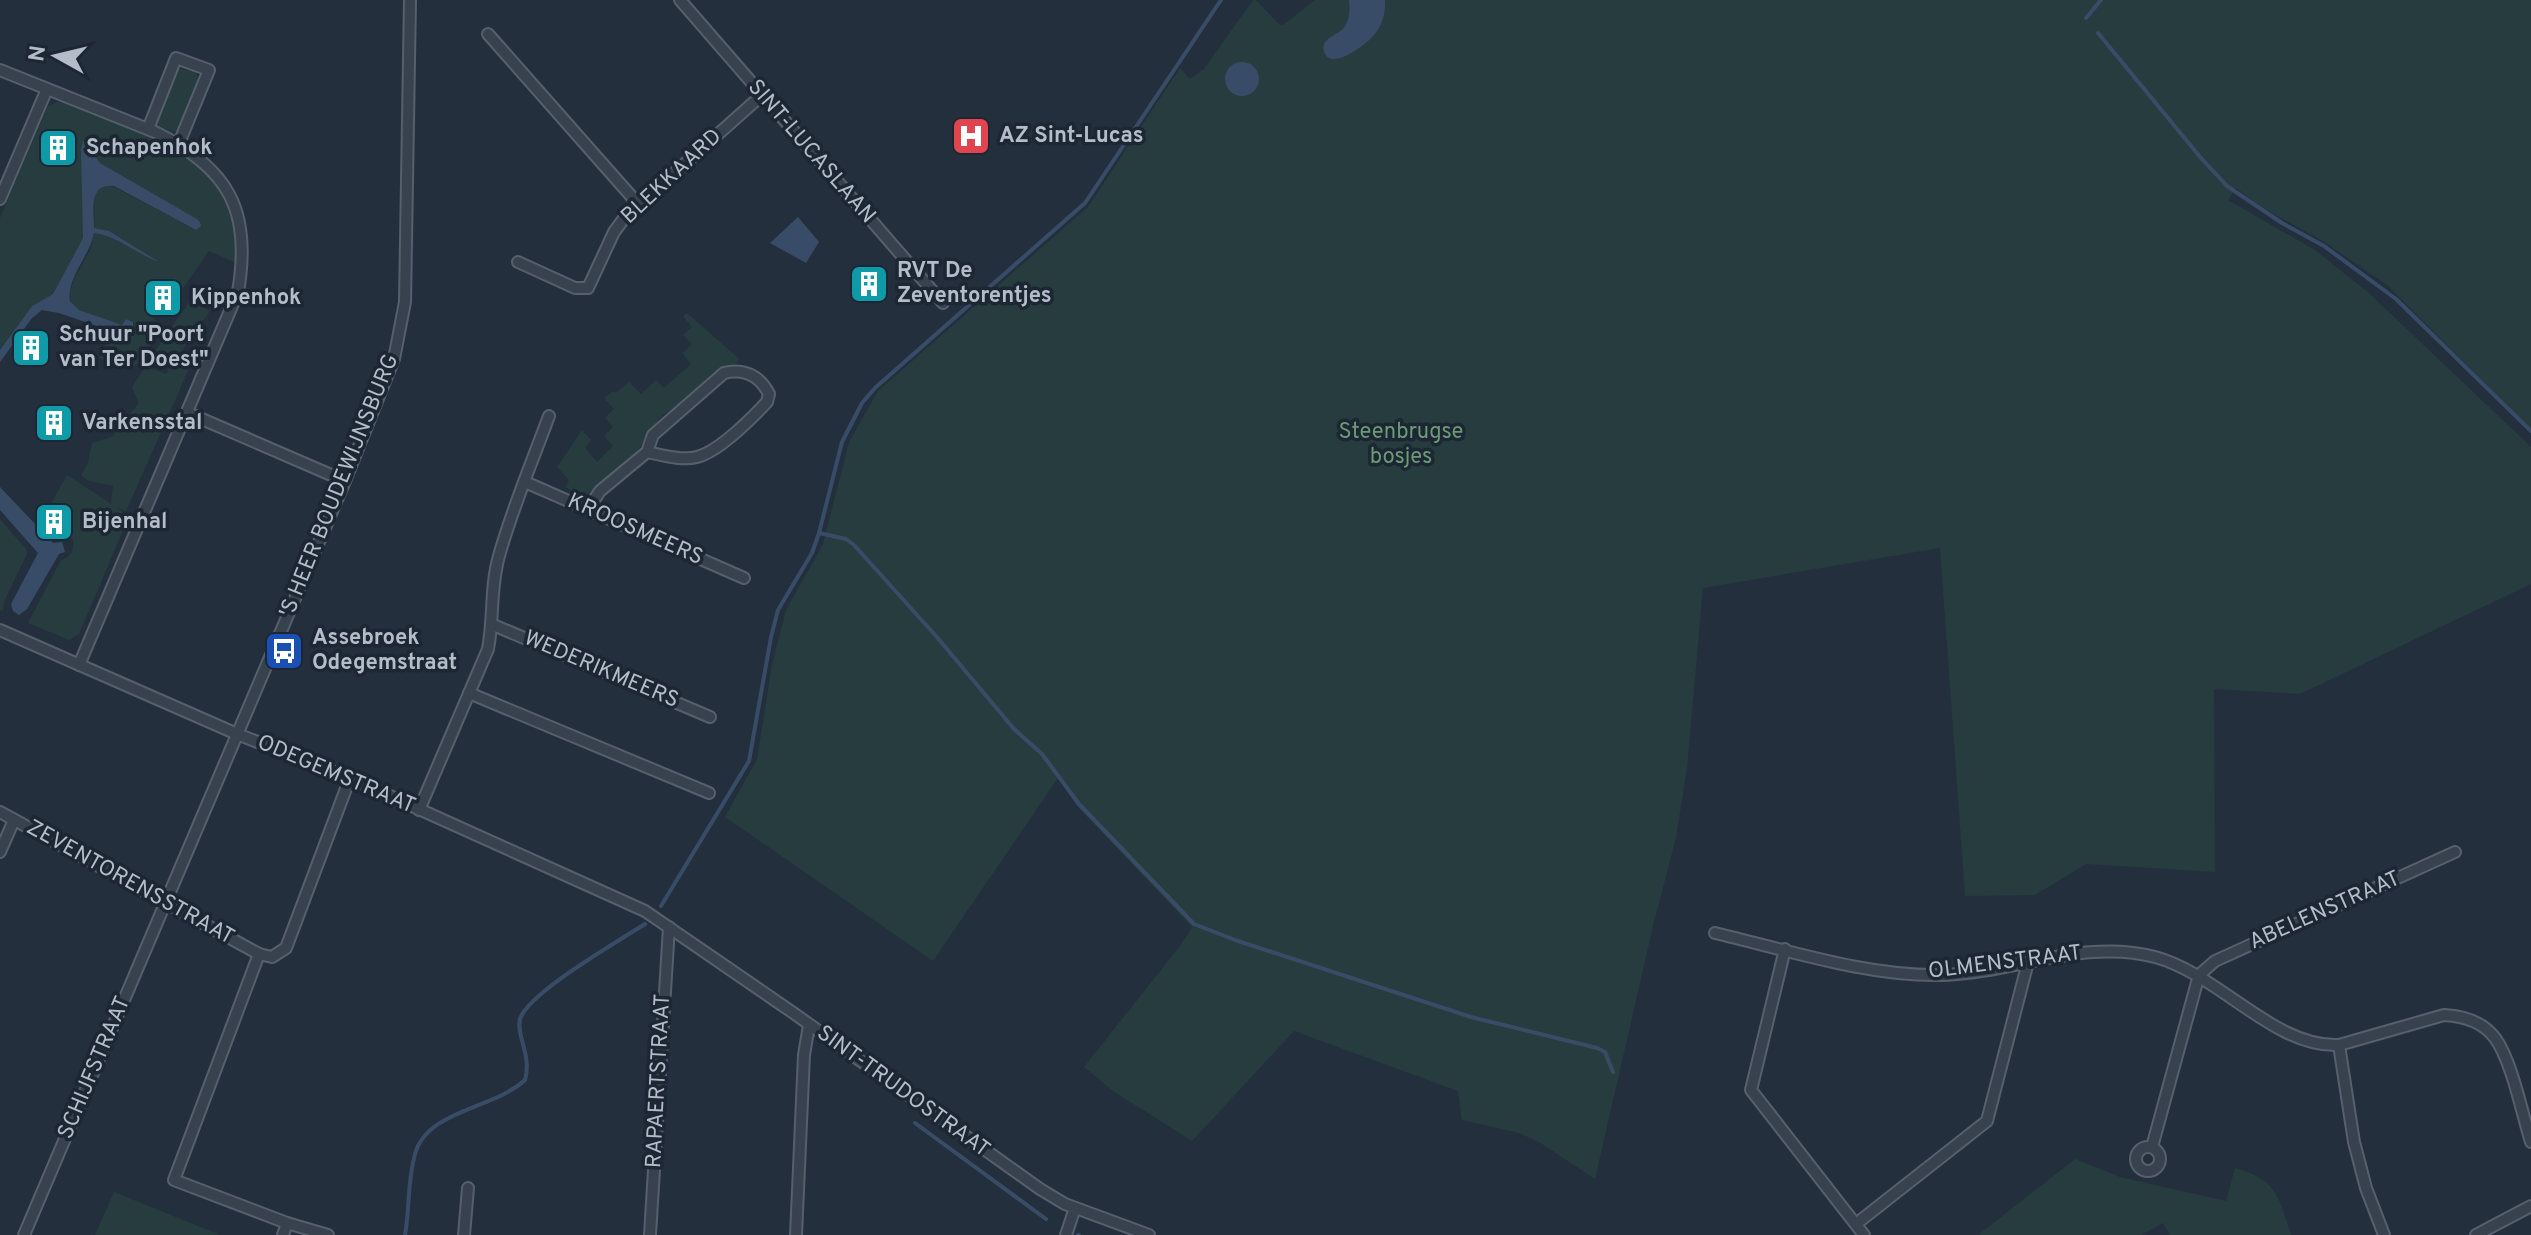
<svg xmlns="http://www.w3.org/2000/svg" width="2531" height="1235" viewBox="0 0 2531 1235" font-family="Overpass,sans-serif">
	<style>
		.green { fill: #263c3f }
		.water { fill: #394c67 }
		.lines { fill: none; stroke-linecap: round; stroke-linejoin: round }
		.stream { stroke: #394c67; stroke-width: 4 }
		.minor-casing { stroke: #565f6c; stroke-width: 14 }
		.minor { stroke: #38414e; stroke-width: 10 }
		.labels { text-anchor: middle; dominant-baseline: central; stroke-width: 7; stroke-linejoin: round; paint-order: stroke }
		.poi-label { font-size: 22px; font-weight: bold; fill: #b4bcc9; stroke: #1d2633; text-anchor: start }
		.street-label { font-size: 22px; fill: #b4bcc9; stroke: #1d2633 }
		.park-label { font-size: 22px; fill: #6b9a76; stroke: #1d2633 }
	</style>
	<rect width="100%" height="100%" fill="#242f3e"/>
	<g class="green">
		<polygon points="1253,0 1256,0 1279,24 1283,25 1315,0 2531,0 2531,429 2387,285 2323,241 2265,209 2236,188 2228,200 2315,250 2369,293 2531,447 2531,584 2300,694 2214,689 2215,872 2086,864 2035,895 1965,896 1940,548 1703,588 1687,768 1676,838 1654,922 1595,1179 1539,1142 1519,1133 1462,1120 1458,1091 1294,1031 1192,1141 1113,1091 1084,1067 1180,946 1192,927 1077,806 1058,778 933,961 725,817 757,759 772,665 786,610 823,544 849,442 878,391 1088,207 1180,68 1190,79 1204,69"/>
		<polygon points="180,69 194,71 198,76 198,82 179,129 175,132 159,127 156,122 175,74"/>
		<path d="M57 102 66 103C115 123 198 146 224 196 235 215 235 242 236 263L209 251 179 294 183 300 179 306 161 294 147 314 164 326 139 363C123 373 114 366 99 358L111 332 133 335 134 323 127 319 122 325 119 324C86 312 55 314 78 272 83 263 89 253 92 244 97 228 92 210 95 194L102 186 110 185 196 230 200 221 100 163 96 157 95 148 84 207 83 238 53 294 32 306 0 350V218L48 106Z"/>
		<path d="M190 301 210 311 179 355 196 353 126 511 116 507 129 516 79 634 69 640 28 623 61 560C71 558 74 549 73 540L61 531 70 514 52 502 67 475 111 504 113 486 89 481 81 475 88 463 92 443 112 437 139 403 132 387 146 366 166 374 170 367 153 354Z"/>
		<path d="M687 313 739 359 732 368 674 410C656 414 651 433 641 446 628 464 602 482 585 497L565 487 569 480 557 467 582 430 591 440 585 448 597 462 613 446 604 436 613 427 605 418 614 409 604 398 613 391 616 393 629 382 641 394 656 380 664 388 691 364 682 353 692 345 683 335 692 327 683 316Z"/>
		<polygon points="0,519 26,549 27,554 4,601 3,611 0,610"/>
		<path d="M2075 1159 2120 1177 2226 1201 2235 1168C2277 1179 2279 1198 2291 1235H2170L2163 1223 2141 1235H1978Z"/>
		<polygon points="114,1192 218,1234 218,1235 95,1235"/>
	</g>
	<g class="water">
		<path d="M1349 0H1385C1386 12 1382 26 1374 35 1367 44 1329 73 1324 51 1321 38 1336 36 1343 29 1350 21 1350 10 1349 0Z"/>
		<circle cx="1242" cy="79" r="17"/>
		<path d="M83 141 93 143 96 157 100 163 197 219 200 222 201 226 196 230 114 186C88 183 94 211 94 228L109 231 159 262C136 254 118 236 94 233 90 256 66 278 70 301L79 310 119 324 122 325 126 319 133 322V335L129 337 59 313 42 310 32 318 0 362V350L32 306 53 294 83 238 81 150Z"/>
		<polygon points="798,217 819,242 806,263 770,243"/>
		<polygon points="0,487 53,543 62,542 65,552 59,554 27,609 19,615 13,611 11,604 38,553 0,510"/>
	</g>
	<g class="lines">
		<g class="stream">
			<polyline points="2086,18 2101,0"/>
			<polyline points="2098,33 2201,158 2227,186 2282,223 2324,246 2396,299 2531,431"/>
			<polyline points="819,533 846,539 854,545 936,636 1014,729 1042,754 1079,804 1194,924 1235,940 1471,1017 1597,1048 1605,1052 1613,1072"/>
			<polyline points="661,906 749,761 771,637 778,610 812,553 819,533 842,442 862,403 875,388 1085,203 1221,0"/>
			<polyline points="915,1123 1046,1219"/>
			<path d="M405 1235C410 1207 407 1183 415 1154 427 1110 494 1109 525 1080 532 1055 516 1036 520 1019 528 993 620 940 645 924"/>
			<polyline points="1078,1235 1079,1235"/>
		</g>
		<g class="minor-casing">
			<g id="minor">
				<polyline points="680,0 943,303"/>
				<polyline points="488,34 639,205"/>
				<path d="M0 70 155 132C229 168 252 211 238 292L79 665"/>
				<polyline points="148,129 176,58 209,70 179,143"/>
				<polyline points="0,199 47,89"/>
				<polyline points="518,262 575,288 588,288 614,232 625,217 762,95"/>
				<polyline points="188,413 345,481"/>
				<polyline points="525,482 744,578"/>
				<path d="M588 509 600 491 647 452C662 455 682 461 697 457 720 451 751 419 767 402L769 394C760 376 744 368 724 373L653 435 647 452"/>
				<polyline points="491,624 710,717"/>
				<polyline points="0,630 237,734 350,778 645,911 792,1012 1040,1189 1065,1204 1149,1235"/>
				<polyline points="469,693 709,793"/>
				<path d="M419 810 488 649C494 618 490 587 499 556 512 509 532 462 549 416"/>
				<polyline points="0,812 259,954"/>
				<polyline points="0,852 14,820"/>
				<path d="M1715 933C1787 950 1869 977 1943 975 2013 973 2084 938 2155 957 2219 974 2274 1048 2339 1045L2444 1015C2463 1016 2483 1022 2495 1038 2512 1061 2522 1114 2531 1142"/>
				<polyline points="1785,949 1751,1090 1864,1235"/>
				<polyline points="2339,1045 2354,1142 2366,1188 2384,1235"/>
				<circle cx="2148" cy="1159" r="12"/>
				<polyline points="2152,1147 2199,975 2215,961 2455,852"/>
				<polyline points="1856,1224 1987,1121 2028,962"/>
				<polyline points="24,1235 345,481 394,359 405,302 410,0"/>
				<polyline points="283,1235 287,1223"/>
				<polyline points="328,1235 287,1223 174,1180 259,954 272,957 286,948 350,778"/>
				<polyline points="464,1235 468,1188"/>
				<polyline points="650,1235 669,927"/>
				<polyline points="796,1235 804,1055 809,1025"/>
				<polyline points="1066,1235 1075,1208"/>
				<polyline points="2476,1235 2531,1206"/>
			</g>
		</g>
		<use href="#minor" class="minor"/>
	</g>
	<defs>
		<g id="hospital-square" transform="scale(2)"><rect x="-9" y="-9" width="18" height="18" rx="4" fill="#e0444e" stroke="#1d2633"/><path d="M-5-5h3v3.5h4V-5h3V5h-3V1.5h-4V5h-3Z" fill="#fff"/></g>
		<g id="building-square" transform="scale(2)"><rect x="-9" y="-9" width="18" height="18" rx="4" fill="#0f9aa8" stroke="#1d2633"/><path d="M-4-6H4V6H1V3H-1V6H-4ZM-2.5-4.3h1.7v1.8h-1.7ZM.8-4.3h1.7v1.8H.8ZM-2.5-1h1.7V.8h-1.7ZM.8-1h1.7V.8H.8Z" fill="#fff"/></g>
		<g id="bus-square" transform="scale(2)"><rect x="-9" y="-9" width="18" height="18" rx="4" fill="#1a4fb4" stroke="#1d2633"/><path d="M-5-6H5V4H4V6H2V4H-2V6H-4V4H-5ZM-3.5-4V0h7V-4ZM-3.5 1.2v1.5H-2V1.2ZM2 1.2v1.5H3.5V1.2Z" fill="#fff"/></g>
	</defs>
	<g fill-rule="evenodd">
		<use href="#hospital-square" x="971" y="136"/>
		<use href="#building-square" x="58" y="148"/>
		<use href="#building-square" x="869" y="284"/>
		<use href="#building-square" x="163" y="298"/>
		<use href="#building-square" x="31" y="348"/>
		<use href="#building-square" x="54" y="423"/>
		<use href="#building-square" x="54" y="522"/>
		<use href="#bus-square" x="284" y="651"/>
	</g>
	<g class="labels">
		<g class="poi-label">
			<text x="999" y="136">AZ Sint-Lucas</text>
			<text x="86" y="148">Schapenhok</text>
			<text x="897" y="271">RVT De<tspan x="897" dy="25">Zeventorentjes</tspan></text>
			<text x="191" y="298">Kippenhok</text>
			<text x="59" y="335">Schuur "Poort<tspan x="59" dy="25">van Ter Doest"</tspan></text>
			<text x="82" y="423">Varkensstal</text>
			<text x="82" y="522">Bijenhal</text>
			<text x="312" y="638">Assebroek<tspan x="312" dy="25">Odegemstraat</tspan></text>
		</g>
		<g class="street-label">
			<text transform="translate(811 152) rotate(49)">SINT-LUCASLAAN</text>
			<text transform="translate(672 177) rotate(-43)">BLEKKAARD</text>
			<text transform="translate(340 486) rotate(-68)">'S HEER BOUDEWIJNSBURG</text>
			<text transform="translate(635 530) rotate(24)">KROOSMEERS</text>
			<text transform="translate(601 670) rotate(23)">WEDERIKMEERS</text>
			<text transform="translate(336 775) rotate(23)">ODEGEMSTRAAT</text>
			<text transform="translate(130 883) rotate(29)">ZEVENTORENSSTRAAT</text>
			<text transform="translate(2325 911) rotate(-24)">ABELENSTRAAT</text>
			<text transform="translate(2005 963) rotate(-7)">OLMENSTRAAT</text>
			<text transform="translate(95 1068) rotate(-67)">SCHIJFSTRAAT</text>
			<text transform="translate(659 1081) rotate(-87)">RAPAERTSTRAAT</text>
			<text transform="translate(903 1092) rotate(36)">SINT-TRUDOSTRAAT</text>
		</g>
		<g class="park-label">
			<text x="1401" y="432">Steenbrugse<tspan x="1401" dy="25">bosjes</tspan></text>
		</g>
	</g>
	<g transform="translate(56 56) rotate(278)" stroke="#1d2633" stroke-width="6" paint-order="stroke">
	<path d="M0-6L14 30L0 20L-14 30Z" fill="#b4bcc9"/>
	<text y="-12" font-size="22" font-weight="bold" text-anchor="middle" fill="#b4bcc9">N</text>
	</g>
</svg>
